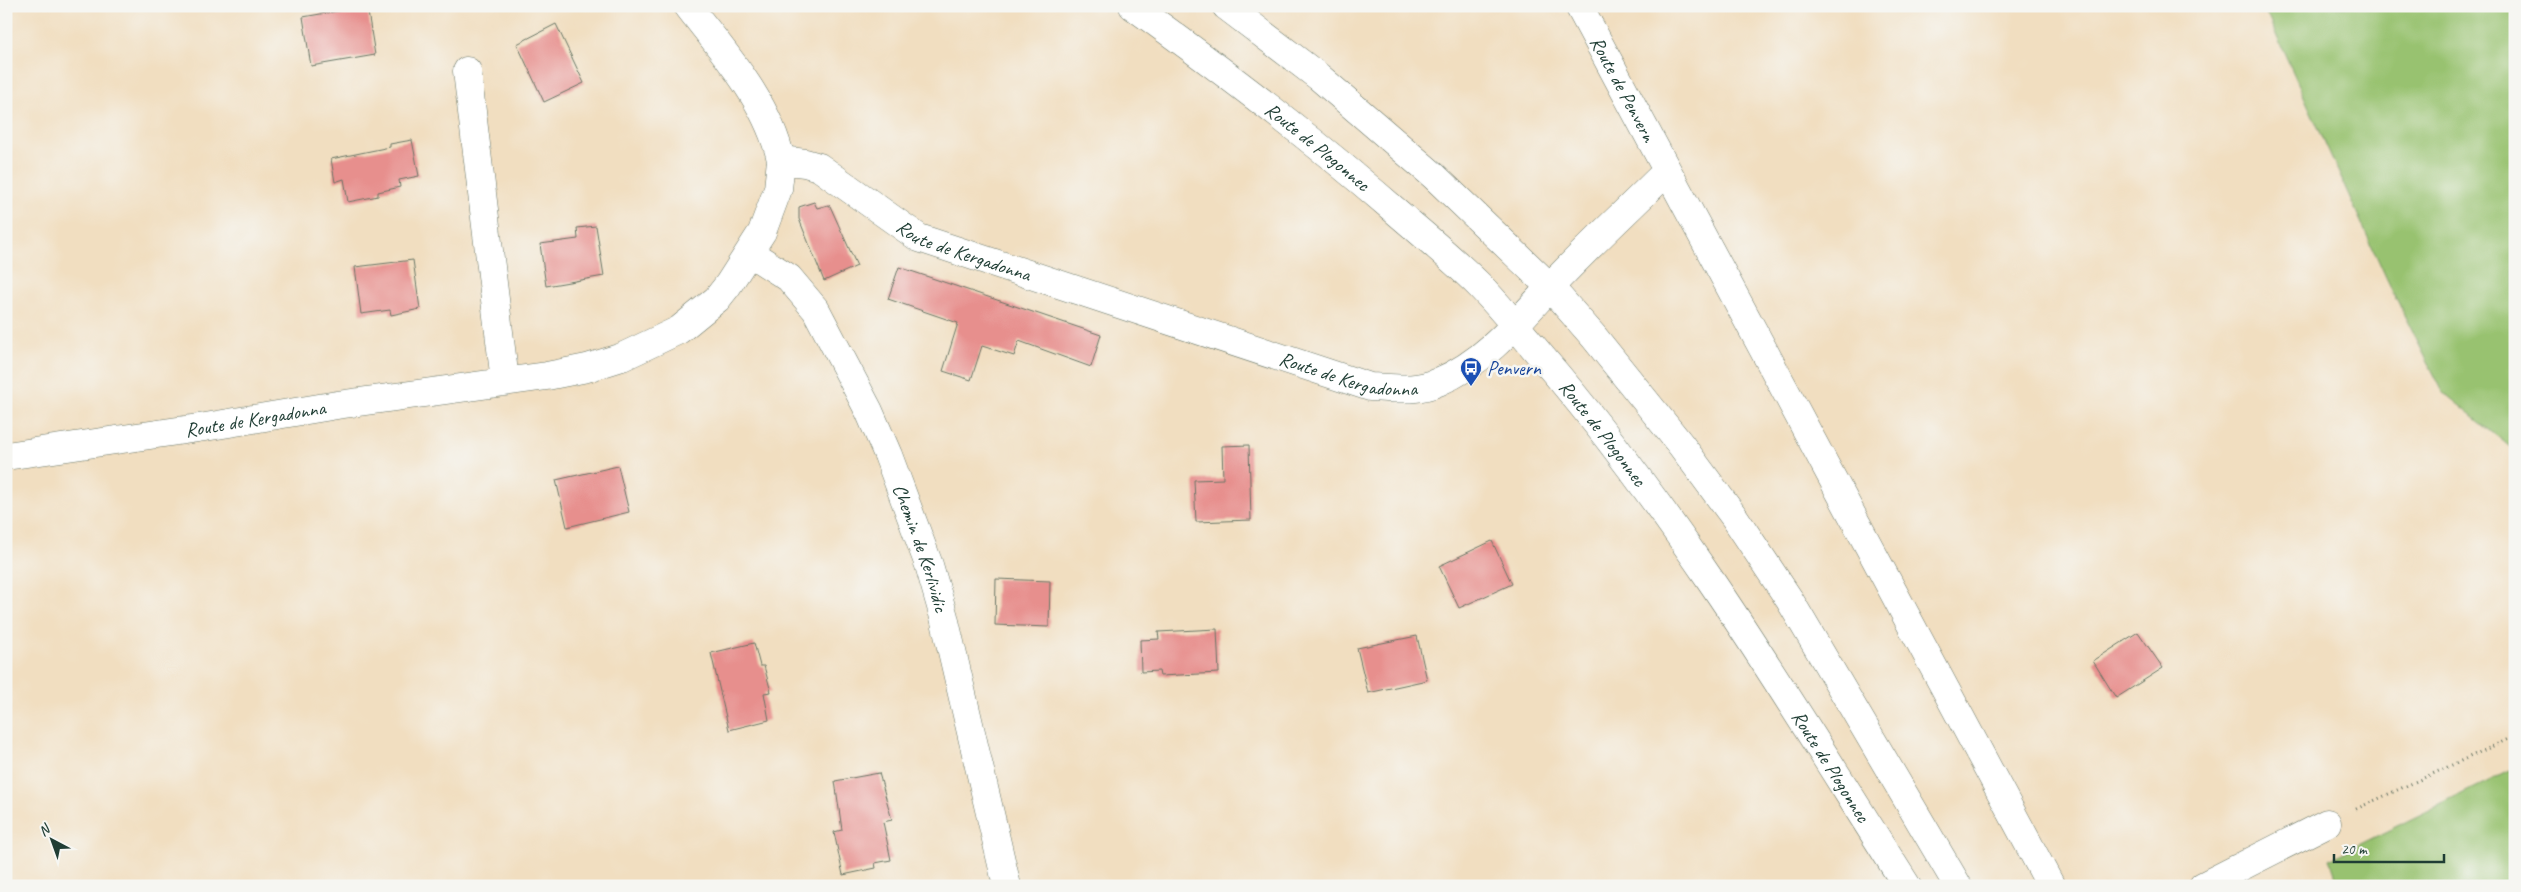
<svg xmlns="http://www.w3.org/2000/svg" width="2521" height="892" viewBox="0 0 2521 892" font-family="Caveat,sans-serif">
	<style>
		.green { fill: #98c26f; stroke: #5c8052 }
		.building { fill: #e78f8d }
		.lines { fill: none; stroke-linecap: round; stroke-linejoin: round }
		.minor-casing { stroke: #687565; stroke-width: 29 }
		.primary-casing { stroke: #687565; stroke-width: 29 }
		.path { stroke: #687565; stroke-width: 3; stroke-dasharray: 1 4; stroke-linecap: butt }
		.minor { stroke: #fff; stroke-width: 28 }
		.primary { stroke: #fff; stroke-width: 28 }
		.labels { text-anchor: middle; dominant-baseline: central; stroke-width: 5; stroke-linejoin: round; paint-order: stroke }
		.street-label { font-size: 20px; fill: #1f3d34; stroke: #f6f6f2 }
		.transit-label { font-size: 20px; fill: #164399; stroke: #f6f6f2; text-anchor: start }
	</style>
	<rect width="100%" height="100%" fill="#f6f6f2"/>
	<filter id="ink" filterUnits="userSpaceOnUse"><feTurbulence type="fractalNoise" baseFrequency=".02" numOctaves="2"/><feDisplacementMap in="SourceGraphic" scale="10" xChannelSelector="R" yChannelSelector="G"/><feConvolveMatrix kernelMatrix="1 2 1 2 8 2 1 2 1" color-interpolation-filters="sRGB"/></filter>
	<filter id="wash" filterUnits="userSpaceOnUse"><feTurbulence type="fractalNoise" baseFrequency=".0096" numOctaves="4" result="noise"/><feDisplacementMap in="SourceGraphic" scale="20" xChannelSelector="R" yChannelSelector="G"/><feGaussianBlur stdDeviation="1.12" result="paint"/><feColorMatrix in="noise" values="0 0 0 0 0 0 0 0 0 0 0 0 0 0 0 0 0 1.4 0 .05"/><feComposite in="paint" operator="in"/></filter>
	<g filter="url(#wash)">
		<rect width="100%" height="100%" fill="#f1dec0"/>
		<g class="green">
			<polygon points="2263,6 2515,6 2515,451 2443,392 2395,297"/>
			<polygon points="2515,768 2515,886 2339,886 2330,859"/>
		</g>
		<g id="blocks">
			<g class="building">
				<polygon points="367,6 375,55 311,66 303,17"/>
				<polygon points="556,24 584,83 544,102 517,44"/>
				<polygon points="412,140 419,176 399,180 400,187 378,192 378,196 348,202 344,179 335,182 331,159 390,147 390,144"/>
				<polygon points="814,202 817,208 828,205 830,206 857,266 824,281 799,219 799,207"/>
				<polygon points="596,226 604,276 546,286 540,244 578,239 577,228"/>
				<polygon points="413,260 420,309 391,315 390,310 361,314 355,267"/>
				<polygon points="899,267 1101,335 1091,367 1019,341 1014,356 982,346 971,380 943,371 958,323 888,299"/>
				<polygon points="1249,445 1251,520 1196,522 1194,480 1223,479 1222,446"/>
				<polygon points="618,466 629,512 567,527 556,480"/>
				<polygon points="1492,541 1512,584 1459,608 1439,566"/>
				<polygon points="996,579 1050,581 1049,627 995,625"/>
				<polygon points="1217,629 1219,673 1160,676 1159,671 1141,672 1140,640 1159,639 1158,632"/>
				<polygon points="2138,632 2163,668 2116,698 2093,661"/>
				<polygon points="1417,636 1427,680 1368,693 1357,648"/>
				<polygon points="754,643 760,666 764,666 771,692 764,693 769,720 729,730 711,653"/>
				<polygon points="879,773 892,820 883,822 891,860 875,863 876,868 843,875 834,832 842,830 835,781"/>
			</g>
		</g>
	</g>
	<g filter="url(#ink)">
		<use href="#blocks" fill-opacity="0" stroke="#687565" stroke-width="1"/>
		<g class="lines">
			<g class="minor-casing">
				<g id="minor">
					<path d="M688 6C724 53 768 101 781 160"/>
					<path id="s1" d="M1579 6 2051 886"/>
					<polyline points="467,71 505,381"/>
					<path id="s2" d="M750 253 789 278 816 310 869 411 888 455 929 565 944 617 1007 886"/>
					<path id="s3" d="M6 456 205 427 337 405 547 376 587 368 622 357 679 330 717 299 728 285 762 232 778 189 781 160 805 163 819 167 919 238 1370 387C1394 388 1416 392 1438 382 1484 363 1517 323 1550 287 1587 247 1628 210 1666 172"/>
					<polyline points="2203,886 2327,823"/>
				</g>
			</g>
			<g class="primary-casing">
				<g id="primary">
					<path id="s4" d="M1133 6C1222 70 1309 136 1391 207 1421 233 1452 258 1480 286 1508 315 1532 346 1558 376 1691 535 1796 712 1907 886"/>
					<polyline points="1226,6 1319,77 1434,176 1550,287 1594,337 1681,445 1735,518 1789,599 1958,886"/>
				</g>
			</g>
			<polyline class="path" points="2356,809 2515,736"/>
			<use href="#minor" class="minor"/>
			<use href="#primary" class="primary"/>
		</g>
	</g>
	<defs>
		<g id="bus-pin" transform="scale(1.125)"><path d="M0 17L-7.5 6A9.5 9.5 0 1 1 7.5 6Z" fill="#1a4fb4" stroke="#f6f6f2"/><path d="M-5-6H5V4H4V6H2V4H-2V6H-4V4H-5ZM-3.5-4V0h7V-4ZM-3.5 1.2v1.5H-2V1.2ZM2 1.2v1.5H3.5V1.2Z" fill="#fff"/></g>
	</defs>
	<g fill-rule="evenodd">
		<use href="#bus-pin" x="1471" y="368"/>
	</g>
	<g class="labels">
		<g class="street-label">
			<text stroke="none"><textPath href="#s1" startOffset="94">Route de Penvern</textPath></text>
			<text stroke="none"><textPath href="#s4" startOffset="232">Route de Plogonnec</textPath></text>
			<text stroke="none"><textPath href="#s3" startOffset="1100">Route de Kergadonna</textPath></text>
			<text stroke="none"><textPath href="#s3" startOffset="1505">Route de Kergadonna</textPath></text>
			<text stroke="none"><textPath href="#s3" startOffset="252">Route de Kergadonna</textPath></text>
			<text stroke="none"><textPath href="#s4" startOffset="638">Route de Plogonnec</textPath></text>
			<text stroke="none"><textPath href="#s2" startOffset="349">Chemin de Kerlividic</textPath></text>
			<text stroke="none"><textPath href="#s4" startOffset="1042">Route de Plogonnec</textPath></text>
		</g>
		<g class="transit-label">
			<text x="1487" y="368">Penvern</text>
		</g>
	</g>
	<rect width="2521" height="892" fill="none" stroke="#f6f6f2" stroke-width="25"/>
	<g transform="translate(52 840) rotate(319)" stroke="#f6f6f2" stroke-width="4" paint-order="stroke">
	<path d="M0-4L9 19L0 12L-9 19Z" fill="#1f3d34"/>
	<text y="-8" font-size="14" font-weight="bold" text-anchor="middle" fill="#1f3d34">N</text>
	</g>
	<path d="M2334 854v8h110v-8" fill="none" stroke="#1f3d34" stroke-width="2.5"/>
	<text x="2341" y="854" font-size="15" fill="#1f3d34" stroke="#f6f6f2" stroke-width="4" paint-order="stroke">20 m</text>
</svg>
